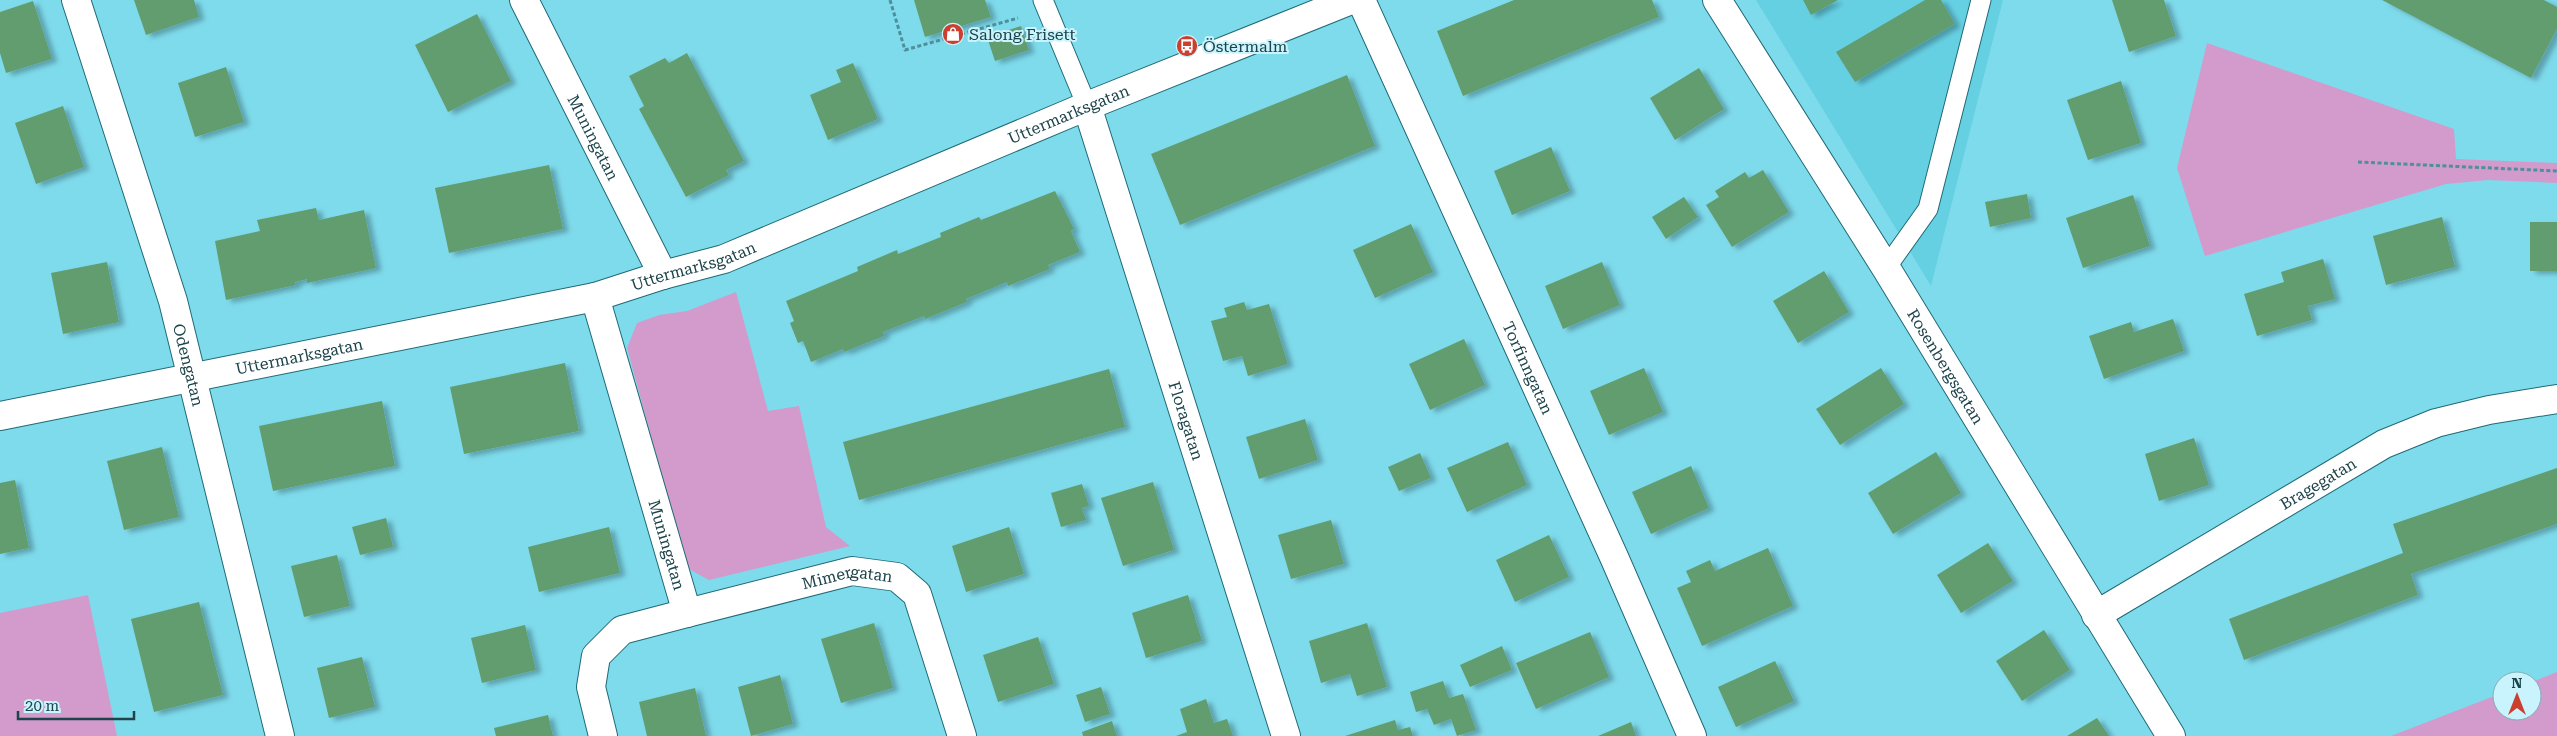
<svg xmlns="http://www.w3.org/2000/svg" width="2557" height="736" viewBox="0 0 2557 736" font-family="'Roboto Serif',serif">
	<style>
		.built { fill: #66d0e3 }
		.green { fill: #d39acc }
		.building { fill: #629d6f; filter: url(#shadow) }
		.lines { fill: none; stroke-linecap: round; stroke-linejoin: round }
		.service-casing { stroke: #1f6a76; stroke-width: 21 }
		.minor-casing { stroke: #1f6a76; stroke-width: 30 }
		.path { stroke: #4d8f9a; stroke-width: 3; stroke-dasharray: 4 2.5; stroke-linecap: butt }
		.service { stroke: #fff; stroke-width: 19 }
		.minor { stroke: #fff; stroke-width: 28 }
		.labels { text-anchor: middle; dominant-baseline: central; stroke-width: 4; stroke-linejoin: round; paint-order: stroke }
		.poi-label { font-size: 16px; fill: #1c444a; stroke: #c9f4fd; text-anchor: start }
		.street-label { font-size: 16px; fill: #1c444a; stroke: #c9f4fd }
	</style>
	<defs>
		<filter id="shadow"><feDropShadow dx="5.5" dy="3" stdDeviation="2.5" flood-color="#0004"/></filter>
	</defs>
	<rect width="100%" height="100%" fill="#7edbec"/>
	<polygon class="built" points="1756,0 2003,0 1931,286"/>
	<g class="green">
		<polygon points="2207,43 2454,129 2456,159 2557,163 2557,183 2488,180 2446,184 2205,256 2177,168"/>
		<polygon points="736,292 768,411 799,406 826,527 850,546 709,580 687,568 627,348 637,323 659,315 687,311"/>
		<polygon points="88,595 117,736 0,736 0,613"/>
		<polygon points="2557,672 2557,736 2391,736 2502,693 2502,711 2532,711 2532,682"/>
	</g>
	<g class="building">
		<polygon points="134,0 194,0 199,17 146,35"/>
		<polygon points="914,0 985,0 991,17 925,37"/>
		<polygon points="1514,0 1652,0 1659,17 1463,96 1437,31"/>
		<polygon points="1803,0 1838,0 1811,15"/>
		<polygon points="1925,0 1941,0 1955,24 1855,82 1836,52"/>
		<polygon points="2112,0 2164,0 2176,36 2129,52"/>
		<polygon points="2382,0 2544,0 2557,7 2557,29 2531,78"/>
		<polygon points="33,1 52,59 6,73 0,53 0,12"/>
		<polygon points="477,14 511,81 448,112 415,45"/>
		<polygon points="1021,26 1029,50 995,61 987,37"/>
		<polygon points="687,53 744,161 726,170 729,175 686,197 639,109 644,106 629,76 665,58 669,63"/>
		<polygon points="853,63 878,119 828,140 810,95 841,82 836,70"/>
		<polygon points="226,67 244,122 195,137 178,83"/>
		<polygon points="1699,68 1724,109 1675,140 1650,98"/>
		<polygon points="1347,75 1375,146 1180,225 1151,154"/>
		<polygon points="2121,81 2141,143 2088,160 2067,100"/>
		<polygon points="63,106 84,167 36,184 15,123"/>
		<polygon points="1551,147 1570,191 1512,215 1494,171"/>
		<polygon points="549,165 563,229 449,253 435,188"/>
		<polygon points="1763,170 1789,212 1732,247 1706,205 1719,197 1715,191 1745,172 1749,178"/>
		<polygon points="1055,191 1074,229 1071,231 1080,252 1048,265 1050,269 1008,286 1007,282 966,299 967,302 925,319 924,316 883,332 884,336 844,352 843,349 811,362 803,341 798,343 790,323 794,321 786,301 858,271 857,267 897,250 898,254 941,237 940,233 979,217 981,220"/>
		<polygon points="2027,194 2031,218 1990,227 1985,202"/>
		<polygon points="2133,195 2150,246 2083,268 2066,218"/>
		<polygon points="1684,197 1698,217 1666,239 1652,217"/>
		<polygon points="316,208 319,220 364,210 376,268 307,283 307,279 295,282 296,285 226,300 215,241 260,231 257,220"/>
		<polygon points="2442,217 2455,267 2386,285 2373,236"/>
		<rect x="2530" y="222" width="27" height="49"/>
		<polygon points="1411,224 1433,272 1375,298 1353,250"/>
		<polygon points="2323,259 2335,299 2308,306 2312,320 2257,336 2244,294 2284,282 2281,272"/>
		<polygon points="107,262 119,322 63,334 51,273"/>
		<polygon points="1602,262 1620,305 1563,329 1545,286"/>
		<polygon points="1824,271 1849,312 1798,343 1773,301"/>
		<polygon points="1244,302 1247,310 1269,304 1288,364 1248,376 1242,356 1223,361 1211,321 1227,317 1224,308"/>
		<polygon points="2173,319 2184,351 2104,379 2089,336 2131,322 2134,332"/>
		<polygon points="1464,339 1485,385 1430,410 1409,364"/>
		<polygon points="565,363 579,431 464,454 450,387"/>
		<polygon points="1644,368 1663,412 1609,435 1590,391"/>
		<polygon points="1881,368 1904,404 1840,445 1816,409"/>
		<polygon points="1109,369 1125,427 859,500 843,442"/>
		<polygon points="382,401 395,466 273,491 259,426"/>
		<polygon points="1305,419 1318,460 1259,479 1246,437"/>
		<polygon points="2194,438 2209,485 2159,501 2145,454"/>
		<polygon points="1508,442 1527,485 1467,512 1447,468"/>
		<polygon points="162,447 179,517 124,530 107,461"/>
		<polygon points="1936,452 1961,493 1893,534 1868,493"/>
		<polygon points="1420,453 1431,478 1399,491 1388,467"/>
		<polygon points="1691,466 1709,508 1651,534 1632,492"/>
		<polygon points="2557,468 2557,524 2411,574 2418,595 2244,660 2229,619 2403,553 2393,524"/>
		<polygon points="15,480 29,548 0,554 0,483"/>
		<polygon points="1153,482 1174,550 1123,566 1101,498"/>
		<polygon points="1082,484 1089,506 1082,508 1086,520 1061,527 1051,493"/>
		<polygon points="386,518 393,547 360,555 352,527"/>
		<polygon points="1331,520 1344,564 1291,579 1278,535"/>
		<polygon points="609,527 620,573 539,592 528,547"/>
		<polygon points="1009,527 1024,574 966,592 952,546"/>
		<polygon points="1549,535 1569,577 1515,602 1496,560"/>
		<polygon points="1988,543 2013,581 1961,613 1937,575"/>
		<polygon points="1768,548 1793,606 1702,646 1677,588 1691,582 1686,571 1710,560 1715,571"/>
		<polygon points="337,555 350,606 304,617 291,566"/>
		<polygon points="1188,595 1202,641 1146,658 1132,613"/>
		<polygon points="199,602 223,695 154,712 131,619"/>
		<polygon points="874,623 893,688 841,703 821,639"/>
		<polygon points="1367,623 1387,687 1357,696 1350,674 1321,683 1309,641"/>
		<polygon points="525,625 536,670 482,683 471,638"/>
		<polygon points="2044,630 2070,670 2022,701 1996,661"/>
		<polygon points="1590,632 1609,677 1536,709 1516,663"/>
		<polygon points="1038,637 1054,684 998,702 983,655"/>
		<polygon points="1502,646 1512,670 1470,687 1460,665"/>
		<polygon points="362,657 375,707 329,718 317,668"/>
		<polygon points="1775,661 1794,701 1736,727 1718,687"/>
		<polygon points="780,675 793,724 751,736 738,687"/>
		<polygon points="1443,681 1449,698 1463,694 1476,730 1457,736 1451,719 1434,725 1427,709 1416,712 1410,692"/>
		<polygon points="1101,687 1110,714 1085,722 1076,695"/>
		<polygon points="695,688 706,736 647,736 639,702"/>
		<polygon points="1206,699 1214,723 1227,719 1233,736 1176,736 1187,732 1180,709"/>
		<polygon points="548,715 553,736 496,736 494,728"/>
		<polygon points="2097,718 2109,736 2067,736"/>
		<polygon points="1395,720 1398,730 1410,727 1413,736 1345,736"/>
		<polygon points="1112,721 1117,736 1083,736 1082,732"/>
		<polygon points="1631,722 1636,736 1598,736"/>
	</g>
	<g class="lines">
		<g class="service-casing">
			<g id="service">
				<polyline points="1043,0 1087,106"/>
				<polyline points="1886,268 1928,209 1981,0"/>
			</g>
		</g>
		<g class="minor-casing">
			<g id="minor">
				<path id="s1" d="M76 0 173 301 280 736"/>
				<path id="s2" d="M524 0 663 275"/>
				<path id="s3" d="M1361 0 1614 557 1692 736"/>
				<path id="s4" d="M1717 0 1886 268 2171 736"/>
				<path id="s5" d="M1087 106 1286 736"/>
				<path id="s6" d="M595 297 687 613 622 630 596 656 591 687 603 736"/>
				<path id="s7" d="M0 416 595 297 663 275 724 259 1087 106 1351 0"/>
				<path id="s8" d="M687 613 852 571 897 577 917 594 962 736"/>
				<path id="s9" d="M2096 615 2384 444 2436 423 2489 410 2557 399"/>
			</g>
		</g>
		<g class="path">
			<polyline points="890,0 905,50 1018,18"/>
			<polyline points="2358,162 2557,171"/>
		</g>
		<use href="#service" class="service"/>
		<use href="#minor" class="minor"/>
	</g>
	<defs>
		<g id="shop-disc" transform="scale(1.125)"><circle r="9.5" fill="#cc3f2e" stroke="#c9f4fd"/><path d="M-5-2.5h2.3a2.7 3.5 0 0 1 5.4 0H5L5.5 6h-11ZM-1.5-2.5h3a1.5 2.3 0 0 0-3 0Z" fill="#fff"/></g>
		<g id="bus-disc" transform="scale(1.125)"><circle r="9.5" fill="#cc3f2e" stroke="#c9f4fd"/><path d="M-5-6H5V4H4V6H2V4H-2V6H-4V4H-5ZM-3.5-4V0h7V-4ZM-3.5 1.2v1.5H-2V1.2ZM2 1.2v1.5H3.5V1.2Z" fill="#fff"/></g>
	</defs>
	<g fill-rule="evenodd">
		<use href="#shop-disc" x="953" y="34"/>
		<use href="#bus-disc" x="1187" y="46"/>
	</g>
	<g class="labels">
		<g class="poi-label">
			<text x="969" y="34">Salong Frisett</text>
			<text x="1203" y="46">Östermalm</text>
		</g>
		<g class="street-label">
			<text stroke="none"><textPath href="#s7" startOffset="1115">Uttermarksgatan</textPath></text>
			<text stroke="none"><textPath href="#s2" startOffset="154">Muningatan</textPath></text>
			<text stroke="none"><textPath href="#s7" startOffset="710">Uttermarksgatan</textPath></text>
			<text stroke="none"><textPath href="#s7" startOffset="305">Uttermarksgatan</textPath></text>
			<text stroke="none"><textPath href="#s1" startOffset="382">Odengatan</textPath></text>
			<text stroke="none"><textPath href="#s3" startOffset="404">Torfinngatan</textPath></text>
			<text stroke="none"><textPath href="#s4" startOffset="432">Rosenbergsgatan</textPath></text>
			<text stroke="none"><textPath href="#s5" startOffset="330">Floragatan</textPath></text>
			<text stroke="none"><textPath href="#s9" startOffset="258">Bragegatan</textPath></text>
			<text stroke="none"><textPath href="#s6" startOffset="258">Muningatan</textPath></text>
			<text stroke="none"><textPath href="#s8" startOffset="165">Mimergatan</textPath></text>
		</g>
	</g>
	<g transform="translate(2517 696)"><circle r="24" fill="#c9f4fd" stroke="#84aeb5"/>
	<path d="M0-4L9 19L0 12L-9 19Z" fill="#cc3f2e"/>
	<text y="-8" font-size="14" font-weight="bold" text-anchor="middle" fill="#1c444a">N</text>
	</g>
	<path d="M18 711v8h116v-8" fill="none" stroke="#1c444a" stroke-width="2.5"/>
	<text x="25" y="711" font-size="15" fill="#1c444a" stroke="#c9f4fd" stroke-width="4" paint-order="stroke">20 m</text>
</svg>
